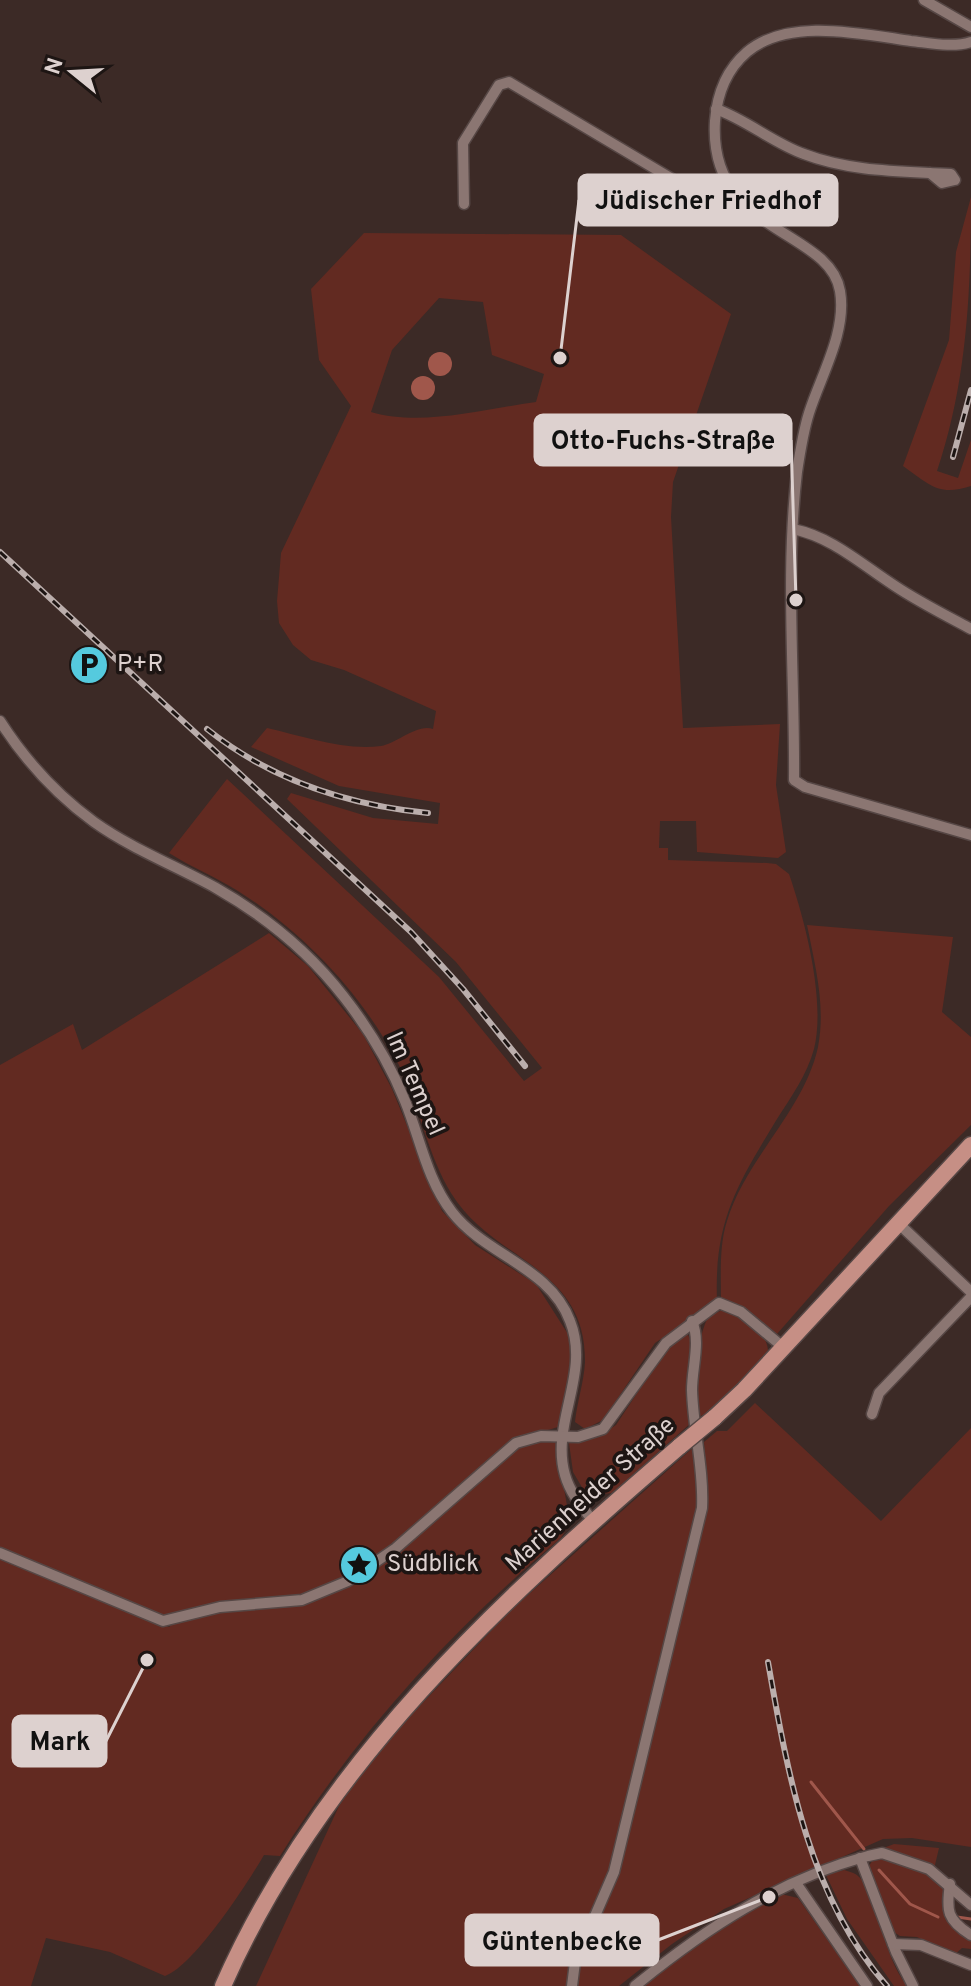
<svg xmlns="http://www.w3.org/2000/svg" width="971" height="1986" viewBox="0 0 971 1986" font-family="Overpass,sans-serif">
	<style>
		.green { fill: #622a21; fill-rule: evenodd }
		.water { fill: #a0574b }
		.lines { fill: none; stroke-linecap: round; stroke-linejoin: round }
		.stream { stroke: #a0574b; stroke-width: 3 }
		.minor-casing { stroke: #564745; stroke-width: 13 }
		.primary-casing { stroke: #564745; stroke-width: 19 }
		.minor { stroke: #8b7672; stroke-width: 10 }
		.primary { stroke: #c68f85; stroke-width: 16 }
		.rail-casing { stroke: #bbaeac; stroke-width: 6 }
		.rail { stroke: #1d1513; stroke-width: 3; stroke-dasharray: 9; stroke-linecap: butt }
		.primary-bridge-casing { stroke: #564745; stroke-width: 19; stroke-linecap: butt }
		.primary-bridge { stroke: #c68f85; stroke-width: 16 }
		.labels { text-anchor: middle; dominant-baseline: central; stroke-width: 7; stroke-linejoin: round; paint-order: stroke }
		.poi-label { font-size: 24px; fill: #ddd1cf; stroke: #1d1513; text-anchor: start }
		.street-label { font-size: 24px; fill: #ddd1cf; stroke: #1d1513 }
		.leader { fill: none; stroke: #ddd1cf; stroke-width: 3 }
		.callout-dot { fill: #ddd1cf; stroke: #1d1513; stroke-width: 3 }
		.callout { fill: #ddd1cf; stroke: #ddd1cf; stroke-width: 3 }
		.callout-label { font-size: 26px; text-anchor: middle; font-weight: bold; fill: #111 }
	</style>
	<rect width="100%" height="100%" fill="#3c2a26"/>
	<g class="green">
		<path d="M971 197C971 291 967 382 937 471L958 478 971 440V486C938 497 929 484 903 466L949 340 956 252Z"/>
		<path d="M364 233 621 235 731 314 673 482 671 517 683 728 780 724 776 785 786 852 778 858 697 852 696 821H660L659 848H668V860L767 863 776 864 789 874C805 920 826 1001 814 1049 807 1075 791 1097 777 1119 737 1185 714 1221 717 1301L655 1343 603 1420 585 1429 575 1422C577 1402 584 1382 585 1362 586 1265 493 1262 451 1193 428 1155 420 1109 401 1069 365 997 306 934 238 891 216 877 191 867 169 853L227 779 439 977 524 1081 542 1068 456 962 287 799 291 793 373 818 438 824 440 803 339 786 251 747 267 728C303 736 344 751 381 746 397 743 418 723 433 729L436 711 344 670 311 660 293 645 279 623 277 601 281 553 351 406 319 360 311 289ZM439 298 483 302 492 355 544 374 536 402C484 409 422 427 371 412L392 350Z"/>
		<path d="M807 925 953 937 942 1012 971 1037V1125L889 1206 777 1334 743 1310 721 1300C721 1276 719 1245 727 1221 746 1158 804 1111 818 1047 826 1006 815 965 807 925Z"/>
		<path d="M269 933 308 966 363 1034 392 1089 442 1211 475 1245 536 1284 575 1345 558 1427 515 1440 349 1583 518 1445 541 1438 556 1442 570 1523 561 1538C451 1630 356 1735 280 1856L264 1855C248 1883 193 1967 165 1976L110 1952 46 1938 31 1986H0V1557L169 1627 175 1621 0 1550V1065L73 1024 82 1050Z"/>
		<path d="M722 1310C741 1313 766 1330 768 1350L739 1387 705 1415 699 1416C696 1385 694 1346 708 1317Z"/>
		<polygon points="682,1333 687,1333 692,1343 692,1422 612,1493 603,1494 583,1489 573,1472 569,1443 598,1437 616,1425 665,1351"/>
		<polygon points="755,1403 881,1521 971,1428 971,1847 912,1838 883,1839 724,1909 672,1944 619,1986 578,1986 575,1978 584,1948 616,1874 706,1481 704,1442 717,1431 727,1431"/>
		<polygon points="696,1445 699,1507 612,1870 569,1986 256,1986 339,1806 375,1753 511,1610"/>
		<polygon points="894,1844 939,1848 934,1869 918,1859 881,1849"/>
		<path d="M886 1856 910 1864 943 1883C955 1912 929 1915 971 1937V1949L962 1948 954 1955 917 1937 900 1936 891 1930 869 1866 874 1858Z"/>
		<path d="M844 1870C851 1872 856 1873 861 1879 881 1905 882 1954 907 1986H894L847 1919 826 1875Z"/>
		<polygon points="781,1894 798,1898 860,1986 639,1986 732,1919"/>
	</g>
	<g class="water">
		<circle cx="440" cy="364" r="12"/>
		<circle cx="423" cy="388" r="12"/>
	</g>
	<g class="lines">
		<g class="stream">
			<polyline points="811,1782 864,1849"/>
			<polyline points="879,1870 910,1904 938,1917"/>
			<polyline points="957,1917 971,1919"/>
		</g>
		<g class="minor-casing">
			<g id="minor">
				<polyline points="924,0 971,27"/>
				<path d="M971 42C953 48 930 43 911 41 862 34 788 17 747 52 726 70 717 95 715 121 708 234 830 229 840 291 847 332 821 375 809 413 803 432 800 452 797 472 785 575 795 677 794 780L805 787 971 835"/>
				<path d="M716 109C747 120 773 143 804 154 851 172 902 171 951 174L955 180 942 183 930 173"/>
				<polyline points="464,204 463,143 499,85 509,82 706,199 727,206 741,203"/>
				<path d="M793 529C832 537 861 564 895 586 919 602 945 615 971 629"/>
				<path d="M0 721C25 760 57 795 94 822 132 849 176 866 216 888 265 916 310 953 344 997 369 1029 390 1064 405 1101 420 1138 427 1180 452 1212 485 1255 550 1267 570 1321 591 1374 550 1423 565 1475 570 1493 582 1507 593 1521"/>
				<polyline points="897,1222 971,1292"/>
				<polyline points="872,1414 879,1393 971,1297"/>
				<polyline points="0,1553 163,1621 220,1607 302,1600 348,1581 396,1548 516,1443 541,1436 578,1437 603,1429 666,1343 719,1303 741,1312 783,1347"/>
				<polyline points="860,1858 896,1952 913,1986"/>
				<polyline points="796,1883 867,1986"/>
				<path d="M950 1884C946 1911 947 1920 971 1935"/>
				<polyline points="893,1944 921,1945 971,1965"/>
				<path d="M572 1986 575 1962 614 1872 702 1508C704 1468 693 1429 692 1390 692 1367 701 1342 692 1321"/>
				<path d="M635 1986C705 1929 780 1879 868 1856L882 1853 929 1869 971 1905"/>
			</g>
		</g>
		<g class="primary-casing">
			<g id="primary">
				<polyline points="714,1418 744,1390 971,1145"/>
				<path d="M223 1986C320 1765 501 1600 680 1446"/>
			</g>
		</g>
		<use href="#minor" class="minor"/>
		<use href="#primary" class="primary"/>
		<g class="rail-casing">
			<g id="rail">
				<polyline points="953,457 971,390"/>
				<polyline points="0,552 411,932 463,989 525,1066"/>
				<path d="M207 729C271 780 347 805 428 813"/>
				<path d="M768 1662C788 1775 809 1897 887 1986"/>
			</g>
		</g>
		<use href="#rail" class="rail"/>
		<g class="primary-bridge-casing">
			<polyline id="primary-bridge" points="680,1446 714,1418"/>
		</g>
		<use href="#primary-bridge" class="primary-bridge"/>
	</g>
	<defs>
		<g id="parking-disc" transform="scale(2)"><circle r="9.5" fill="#55cade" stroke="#1d1513"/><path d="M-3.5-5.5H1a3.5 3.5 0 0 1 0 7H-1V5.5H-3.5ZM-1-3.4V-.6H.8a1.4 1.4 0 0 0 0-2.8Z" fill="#111"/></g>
		<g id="sight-disc" transform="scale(2)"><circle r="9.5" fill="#55cade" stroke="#1d1513"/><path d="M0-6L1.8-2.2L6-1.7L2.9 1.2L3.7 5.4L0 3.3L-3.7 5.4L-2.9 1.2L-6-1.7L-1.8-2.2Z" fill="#111"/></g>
	</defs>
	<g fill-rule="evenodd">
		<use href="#parking-disc" x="89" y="665"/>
		<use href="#sight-disc" x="359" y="1565"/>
	</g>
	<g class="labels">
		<g class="poi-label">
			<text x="117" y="665">P+R</text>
			<text x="387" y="1565">Südblick</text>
		</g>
		<g class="street-label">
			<text transform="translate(414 1084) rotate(66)">Im Tempel</text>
			<text transform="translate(591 1495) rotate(-42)">Marienheider Straße</text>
		</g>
	</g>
	<path class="leader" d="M560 358L579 200M796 600L791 440M147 1660L106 1741M769 1897L658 1940"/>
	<g class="callout-dot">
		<circle cx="560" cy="358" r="8"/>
		<circle cx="796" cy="600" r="8"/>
		<circle cx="147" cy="1660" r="8"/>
		<circle cx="769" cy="1897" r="8"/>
	</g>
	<g class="callout">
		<rect x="579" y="175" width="258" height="50" rx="8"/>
		<rect x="535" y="415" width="256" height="50" rx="8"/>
		<rect x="13" y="1716" width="93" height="50" rx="8"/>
		<rect x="466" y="1915" width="192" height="50" rx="8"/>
	</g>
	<g class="callout-label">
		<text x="708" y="209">Jüdischer Friedhof</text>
		<text x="663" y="449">Otto-Fuchs-Straße</text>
		<text x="60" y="1750">Mark</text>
		<text x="562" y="1950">Güntenbecke</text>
	</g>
	<g transform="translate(72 72) rotate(288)" stroke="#1d1513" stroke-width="6" paint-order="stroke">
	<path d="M0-6L14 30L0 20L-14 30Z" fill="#ddd1cf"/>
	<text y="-12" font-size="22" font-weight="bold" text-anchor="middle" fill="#ddd1cf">N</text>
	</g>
</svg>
